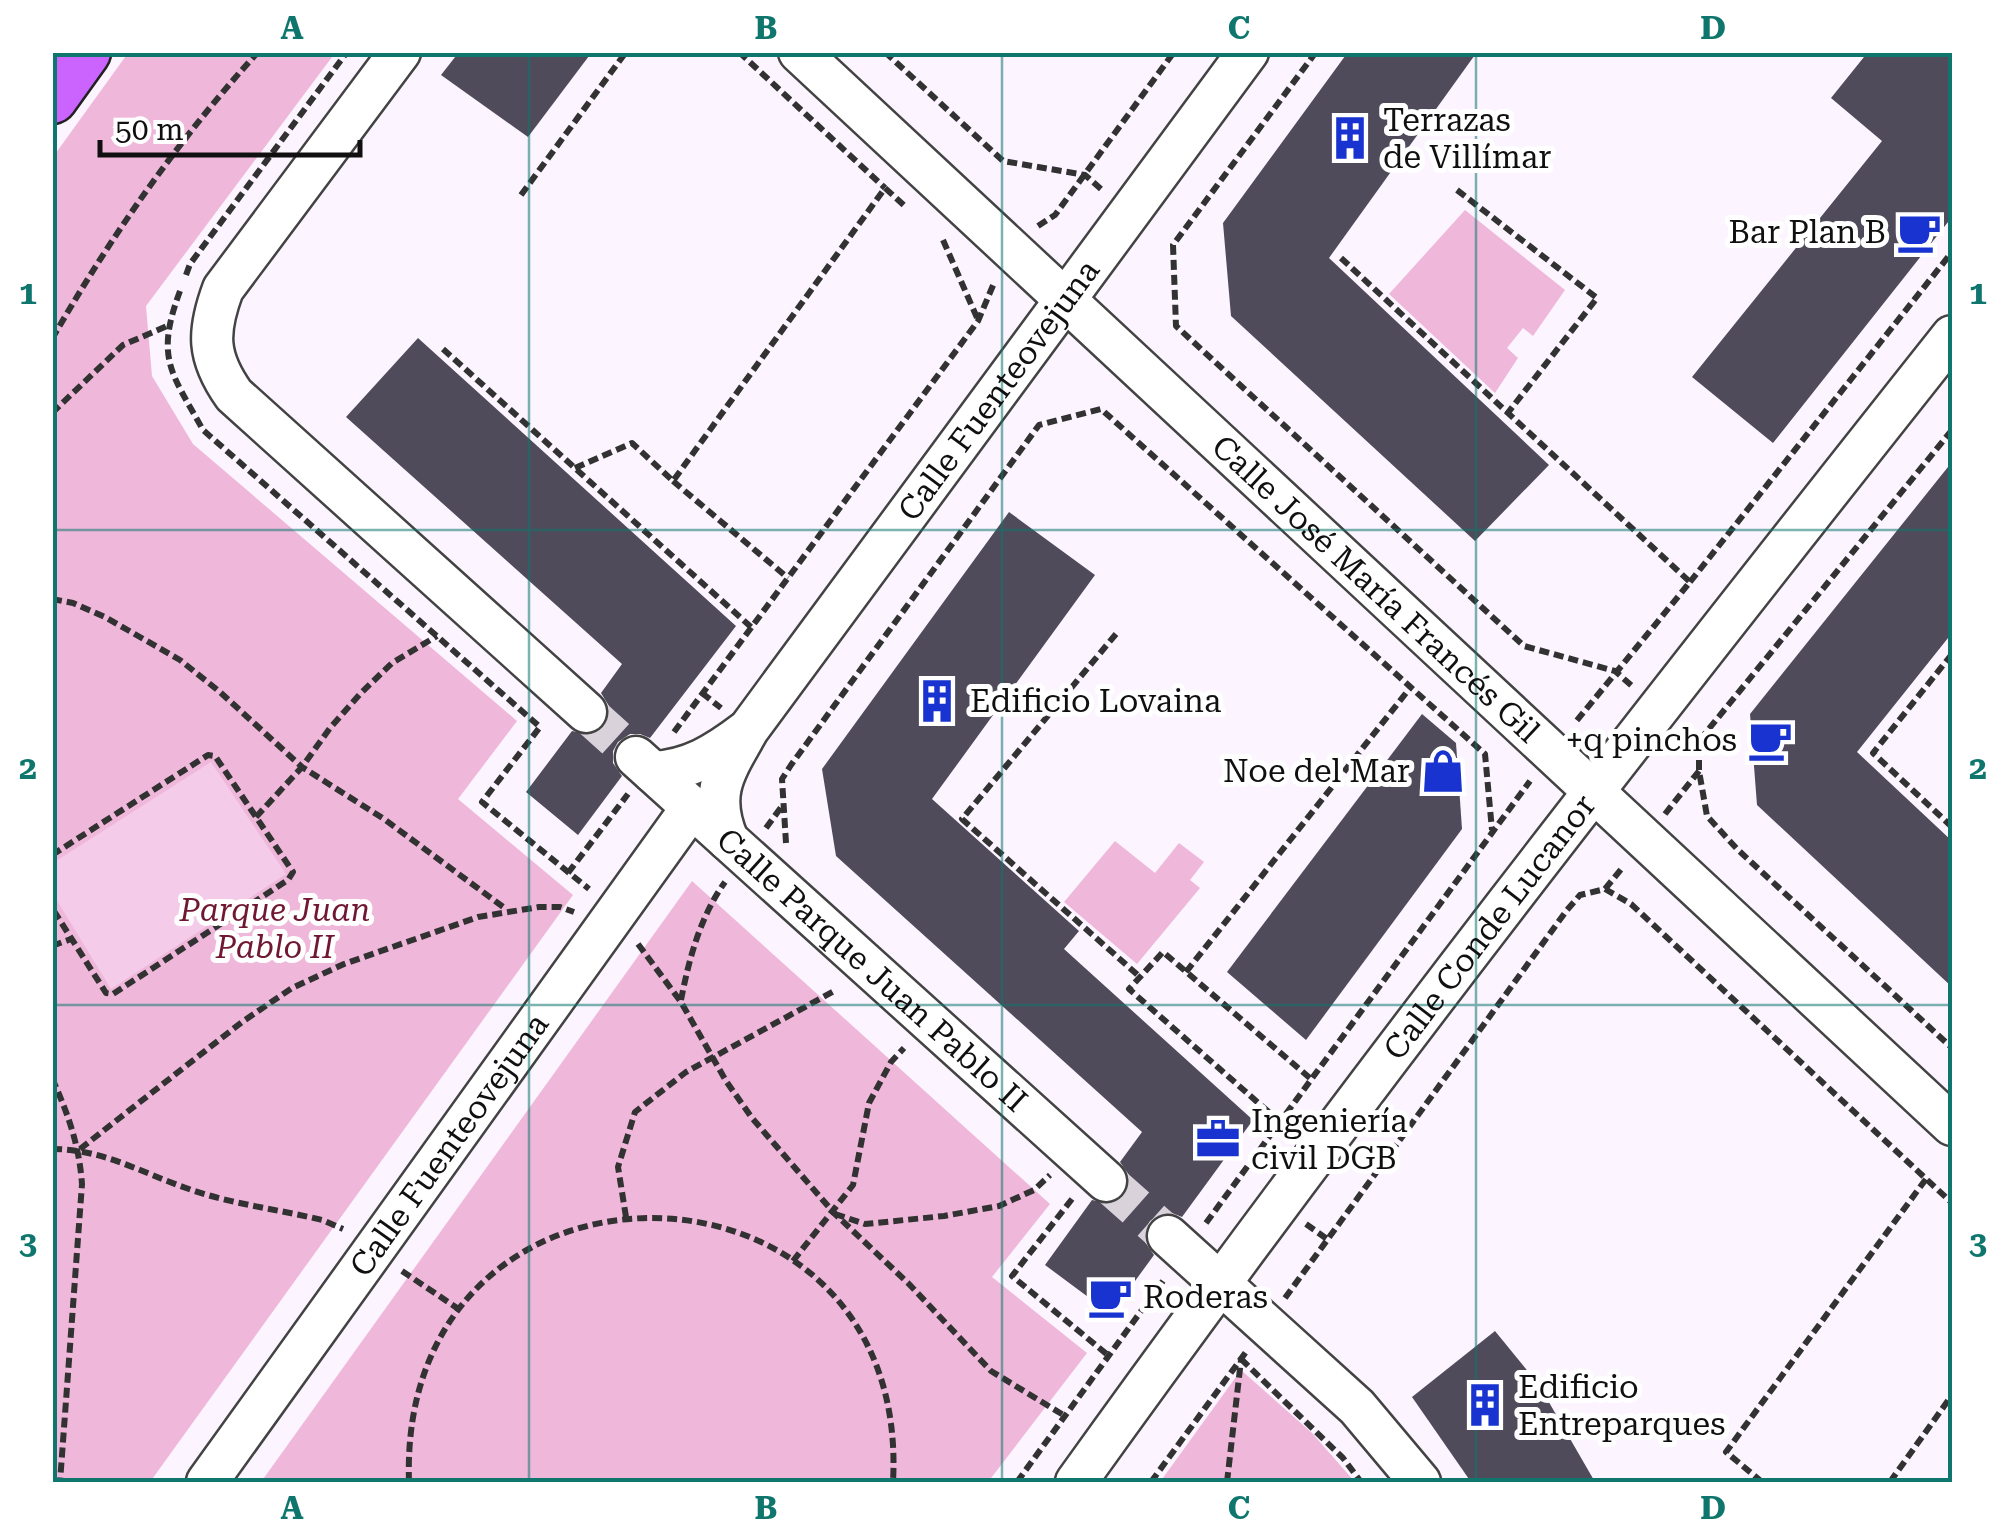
<svg xmlns="http://www.w3.org/2000/svg" width="2005" height="1535" viewBox="0 0 2005 1535" font-family="'Roboto Serif',serif">
	<style>
		.green { fill: #efb8da }
		.pitch { fill: #f5cbea }
		.building { fill: #504b5a }
		.lines { fill: none; stroke-linecap: round; stroke-linejoin: round }
		.minor-tunnel { stroke: #d9d2db; stroke-width: 40; stroke-dasharray: 40 20; stroke-linecap: butt }
		.minor-casing { stroke: #434343; stroke-width: 45 }
		.major-casing { stroke: #212121; stroke-width: 55 }
		.path { stroke: #323232; stroke-width: 6; stroke-dasharray: 10 5; stroke-linecap: butt }
		.minor { stroke: #fff; stroke-width: 40 }
		.major { stroke: #cb64ff; stroke-width: 50 }
		.grid { fill: none; stroke: #0f766e; stroke-width: 2.5; stroke-opacity: 0.55 }
		.labels { text-anchor: middle; dominant-baseline: central; stroke-width: 10; stroke-linejoin: round; paint-order: stroke }
		.poi-label { font-size: 32px; fill: #101010; stroke: #fff; text-anchor: start }
		.street-label { font-size: 32px; fill: #101010; stroke: #fff }
		.park-label { font-size: 32px; font-style: italic; fill: #701833; stroke: #fff }
		.neatline { fill: none; stroke: #0f766e; stroke-width: 4 }
		.grid-label { font-size: 32px; text-anchor: middle; font-weight: bold; fill: #0f766e }
	</style>
	<rect width="100%" height="100%" fill="#fcf4ff"/>
	<g class="green">
		<polygon points="128,53 335,53 146,306 152,376 193,444 517,721 458,799 573,895 150,1482 53,1482 53,157"/>
		<polygon points="1465,210 1565,290 1533,336 1523,328 1507,348 1518,358 1495,393 1389,294"/>
		<polygon points="1115,841 1155,873 1179,843 1204,862 1190,880 1200,888 1137,964 1064,902"/>
		<polygon points="692,881 1050,1204 992,1277 1087,1353 988,1482 261,1482"/>
		<polygon points="1241,1370 1312,1433 1355,1482 1160,1482"/>
	</g>
	<polygon class="pitch" points="211,762 286,874 111,989 53,894 53,863"/>
	<g class="building">
		<polygon points="459,52 592,52 528,137 441,75"/>
		<polygon points="1348,52 1477,52 1329,258 1549,465 1475,541 1231,316 1223,223"/>
		<polygon points="1868,52 1952,52 1952,217 1773,443 1692,377 1882,141 1831,98"/>
		<polygon points="418,338 736,626 650,738 640,734 630,734 618,742 613,751 613,763 622,776 578,835 526,792 572,731 592,735 604,727 609,718 609,706 601,693 622,664 346,417"/>
		<polygon points="1952,462 1952,633 1857,752 1952,841 1952,987 1757,805 1750,714"/>
		<polygon points="1009,512 1095,575 932,799 1079,931 1064,949 1253,1120 1182,1217 1172,1213 1162,1213 1150,1221 1145,1230 1145,1242 1154,1255 1111,1314 1045,1265 1092,1200 1112,1204 1124,1196 1129,1187 1129,1175 1120,1162 1142,1132 836,856 822,769"/>
		<polygon points="1422,714 1456,743 1462,829 1306,1040 1227,972"/>
		<polygon points="1495,1331 1539,1385 1595,1482 1471,1482 1412,1397"/>
	</g>
	<g class="lines">
		<g class="minor-tunnel">
			<polyline points="586,712 636,757"/>
			<polyline points="1106,1181 1168,1236"/>
		</g>
		<g class="minor-casing">
			<g id="minor">
				<path d="M400 52 223 289C207 332 207 357 234 395L586 712"/>
				<path id="s1" d="M799 52 1952 1125"/>
				<path id="s2" d="M636 757 1106 1181"/>
				<path d="M653 772C690 770 716 754 745 732"/>
				<path id="s3" d="M728 840C708 793 725 771 748 730L1248 52"/>
				<polyline points="1168,1236 1357,1407 1420,1482"/>
				<path id="s4" d="M207 1482 692 807"/>
				<path id="s5" d="M1076 1482C1356 1091 1653 713 1952 336"/>
			</g>
		</g>
		<g class="major-casing">
			<polyline id="major" points="52,98 85,52"/>
		</g>
		<g class="path">
			<polyline points="739,52 885,188"/>
			<polyline points="885,52 1003,161 1085,175 1101,189"/>
			<polyline points="1316,52 1173,245 1176,326 1524,646 1615,671 1632,686"/>
			<polyline points="1457,190 1597,298 1507,414"/>
			<polyline points="521,195 626,52"/>
			<polyline points="1038,226 1055,215 1174,52"/>
			<polyline points="943,240 978,320"/>
			<polyline points="1341,258 1690,582 1574,724"/>
			<polyline points="186,275 190,264 347,52"/>
			<path d="M180 291C155 358 171 372 203 430L540 727 482 802 589 889"/>
			<path d="M52 339C111 236 178 140 258 52"/>
			<polyline points="443,349 751,627"/>
			<polyline points="52,413 123,345 167,326"/>
			<polyline points="1952,430 1699,741 1699,771 1707,816 1737,849 1952,1048"/>
			<polyline points="575,468 632,443 673,481 885,188 907,208"/>
			<polyline points="673,481 788,578"/>
			<polyline points="1690,582 1952,252"/>
			<polyline points="52,599 73,603 105,617 180,660 220,692 302,767 384,819 506,909"/>
			<polyline points="1116,634 962,819 1140,977"/>
			<polyline points="1952,654 1873,753 1952,827"/>
			<polyline points="702,693 721,708"/>
			<polyline points="1684,729 1699,741"/>
			<polyline points="674,732 978,321 994,283"/>
			<polyline points="1665,814 1699,771"/>
			<polyline points="256,817 302,767 330,728 360,694 392,663 437,636"/>
			<polyline points="766,828 782,806"/>
			<polyline points="786,843 782,779 791,765 1039,425 1101,409 1485,754 1492,830"/>
			<polyline points="52,855 208,755 215,756 293,872 288,880 113,994 106,993 52,908"/>
			<polyline points="568,873 628,794"/>
			<polyline points="1605,889 1623,867"/>
			<polyline points="638,944 681,1002 726,1081 752,1118 834,1213 908,1283 991,1371 1065,1416"/>
			<polyline points="52,946 71,939"/>
			<polyline points="1186,972 1410,688"/>
			<path d="M681 1000C689 959 700 917 725 882"/>
			<path d="M52 1078C68 1114 79 1144 82 1184L60 1482"/>
			<polyline points="1280,1122 1129,989 1163,952 1311,1079"/>
			<path d="M52 1149C102 1149 140 1172 186 1188 230 1204 277 1209 322 1220L343 1229"/>
			<polyline points="80,1149 242,1022 292,988 344,964 478,917 539,907 560,907 574,912"/>
			<polyline points="1072,1199 1012,1276 1109,1356"/>
			<polyline points="835,1214 865,1224 944,1216 999,1206 1034,1190 1050,1175"/>
			<polyline points="626,1217 618,1167 635,1112 686,1072 836,990"/>
			<polyline points="1206,1223 1530,781"/>
			<polyline points="1306,1224 1327,1239"/>
			<polyline points="793,1261 853,1185 869,1103 891,1062 904,1048"/>
			<polyline points="402,1271 460,1310"/>
			<polyline points="1285,1298 1567,910 1580,895 1605,889 1631,904 1952,1203"/>
			<polyline points="1241,1359 1343,1458 1361,1482"/>
			<path d="M409 1482C397 1126 912 1134 893 1482"/>
			<polyline points="1017,1482 1163,1281"/>
			<polyline points="1151,1482 1246,1352"/>
			<polyline points="1227,1482 1241,1360"/>
			<polyline points="1762,1482 1726,1452 1926,1179"/>
			<polyline points="1890,1482 1952,1395"/>
		</g>
		<use href="#minor" class="minor"/>
		<use href="#major" class="major"/>
	</g>
	<path class="grid" d="M529 52V1482M1002 52V1482M1476 52V1482M52 530H1952M52 1005H1952"/>
	<defs>
		<g id="building-bare" transform="scale(3.45)"><path d="M-4-6H4V6H1V3H-1V6H-4ZM-2.5-4.3h1.7v1.8h-1.7ZM.8-4.3h1.7v1.8H.8ZM-2.5-1h1.7V.8h-1.7ZM.8-1h1.7V.8H.8Z" fill="#1933d0" stroke="#fff" stroke-width="2.5" paint-order="stroke"/></g>
		<g id="cafe-bare" transform="scale(3.45)"><path d="M-5.5-4.5H6V0H3Q3 3.5 0 3.5H-2.5Q-5.5 3.5-5.5 0ZM3-3.2v2h1.7v-2ZM-6 4.5H4V6H-6Z" fill="#1933d0" stroke="#fff" stroke-width="2.5" paint-order="stroke"/></g>
		<g id="shop-bare" transform="scale(3.45)"><path d="M-5-2.5h2.3a2.7 3.5 0 0 1 5.4 0H5L5.5 6h-11ZM-1.5-2.5h3a1.5 2.3 0 0 0-3 0Z" fill="#1933d0" stroke="#fff" stroke-width="2.5" paint-order="stroke"/></g>
		<g id="office-bare" transform="scale(3.45)"><path d="M-6-3h4V-5.5h4V-3h4V5H-6ZM-1-4.5V-3h2v-1.5ZM-6 0V1H6V0Z" fill="#1933d0" stroke="#fff" stroke-width="2.5" paint-order="stroke"/></g>
	</defs>
	<g fill-rule="evenodd">
		<use href="#building-bare" x="1350" y="138"/>
		<use href="#cafe-bare" x="1919" y="232"/>
		<use href="#building-bare" x="937" y="701"/>
		<use href="#cafe-bare" x="1770" y="740"/>
		<use href="#shop-bare" x="1443" y="771"/>
		<use href="#office-bare" x="1218" y="1139"/>
		<use href="#cafe-bare" x="1110" y="1297"/>
		<use href="#building-bare" x="1485" y="1405"/>
	</g>
	<g class="labels">
		<g class="poi-label">
			<text x="1383" y="120">Terrazas<tspan x="1383" dy="37">de Villímar</tspan></text>
			<text x="1886" y="232" text-anchor="end">Bar Plan B</text>
			<text x="970" y="701">Edificio Lovaina</text>
			<text x="1737" y="740" text-anchor="end">+q pinchos</text>
			<text x="1410" y="771" text-anchor="end">Noe del Mar</text>
			<text x="1251" y="1121">Ingeniería<tspan x="1251" dy="37">civil DGB</tspan></text>
			<text x="1143" y="1297">Roderas</text>
			<text x="1518" y="1387">Edificio<tspan x="1518" dy="37">Entreparques</tspan></text>
		</g>
		<g class="street-label">
			<text stroke="none"><textPath href="#s3" startOffset="540">Calle Fuenteovejuna</textPath></text>
			<text stroke="none"><textPath href="#s1" startOffset="788">Calle José María Francés Gil</textPath></text>
			<text stroke="none"><textPath href="#s5" startOffset="692">Calle Conde Lucanor</textPath></text>
			<text stroke="none"><textPath href="#s2" startOffset="318">Calle Parque Juan Pablo II</textPath></text>
			<text stroke="none"><textPath href="#s4" startOffset="415">Calle Fuenteovejuna</textPath></text>
		</g>
		<g class="park-label">
			<text x="275" y="910">Parque Juan<tspan x="275" dy="37">Pablo II</tspan></text>
		</g>
	</g>
	<rect width="2005" height="1535" fill="none" stroke="#ffffff" stroke-width="110"/>
	<path d="M100 140v15h260v-15" fill="none" stroke="#101010" stroke-width="5"/>
	<text x="115" y="140" font-size="30" fill="#101010" stroke="#ffffff" stroke-width="8" paint-order="stroke">50 m</text>
	<rect x="55" y="55" width="1895" height="1425" class="neatline"/>
	<g class="grid-label">
		<text x="292" y="39">A</text>
		<text x="766" y="39">B</text>
		<text x="1239" y="39">C</text>
		<text x="1713" y="39">D</text>
		<text x="28" y="304">1</text>
		<text x="1978" y="304">1</text>
		<text x="28" y="779">2</text>
		<text x="1978" y="779">2</text>
		<text x="28" y="1254">3</text>
		<text x="1978" y="1254">3</text>
		<text x="292" y="1519">A</text>
		<text x="766" y="1519">B</text>
		<text x="1239" y="1519">C</text>
		<text x="1713" y="1519">D</text>
	</g>
</svg>
